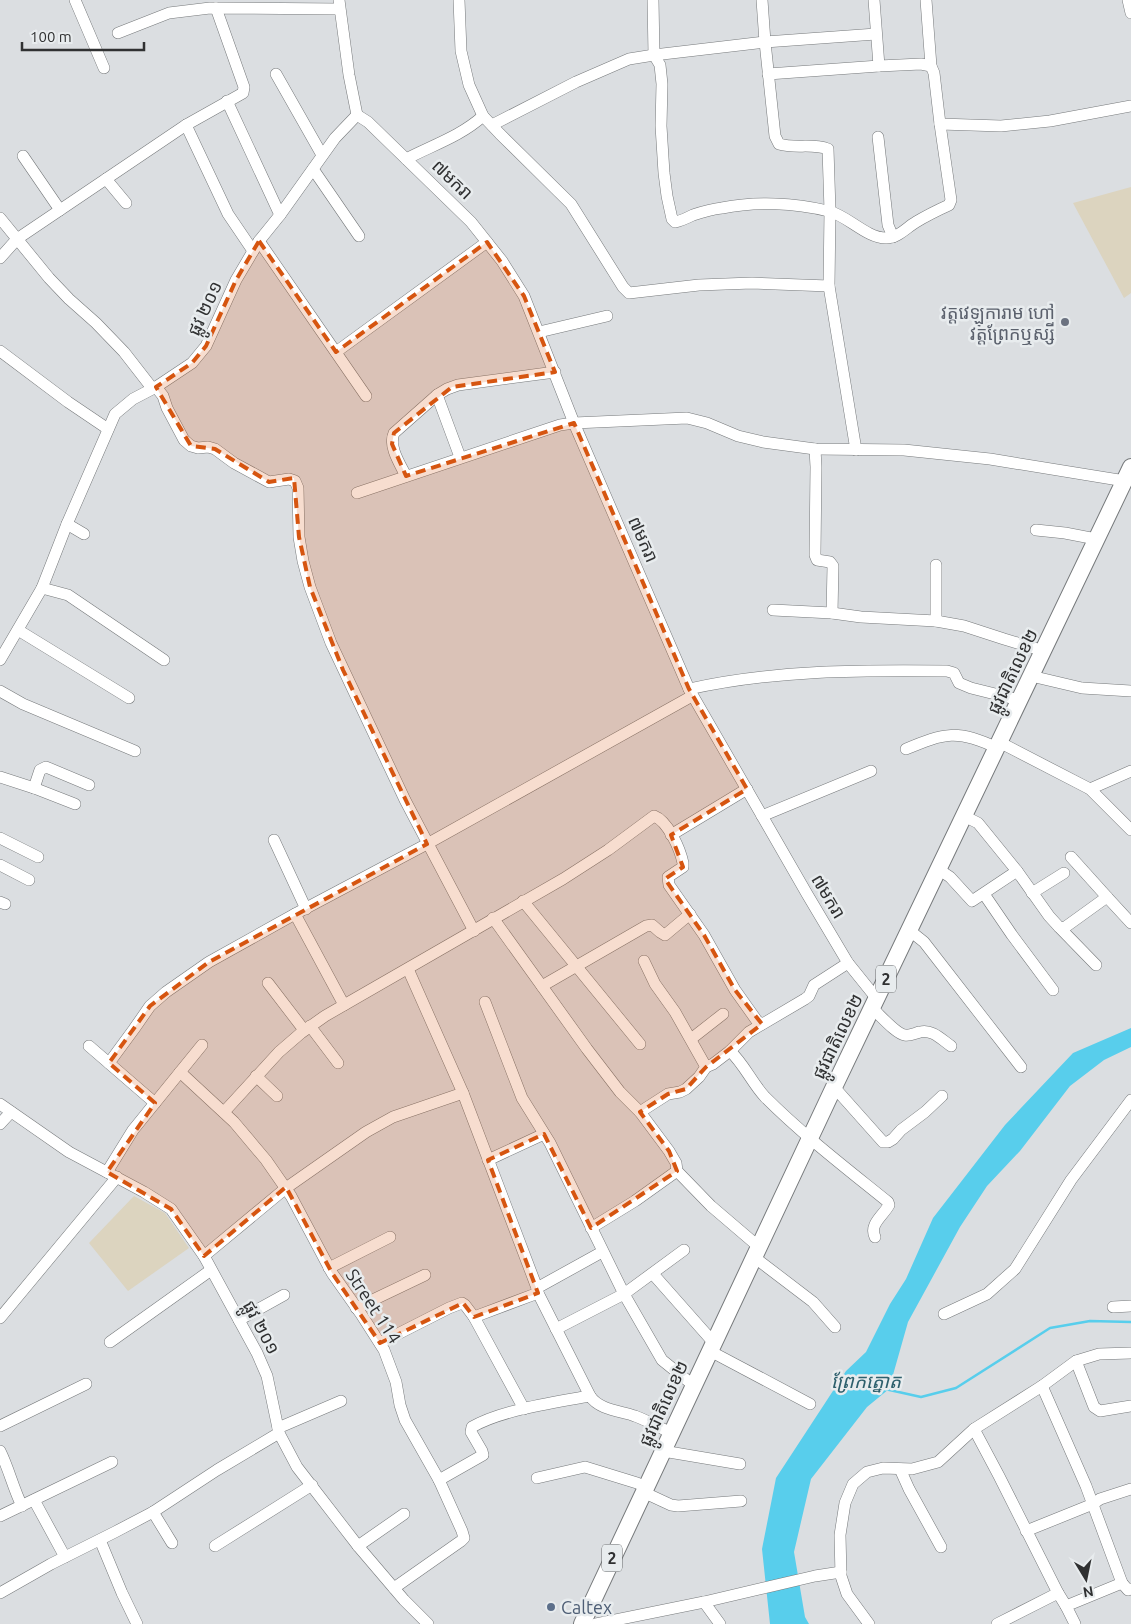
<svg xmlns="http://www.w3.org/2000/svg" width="1131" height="1624" viewBox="0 0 1131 1624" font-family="Ubuntu,'Noto Sans Khmer',sans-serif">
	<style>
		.education { fill: #dcd4bf }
		.water { fill: #58ceec }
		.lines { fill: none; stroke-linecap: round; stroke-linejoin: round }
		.stream { stroke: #58ceec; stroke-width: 2.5 }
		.minor-casing { stroke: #76797b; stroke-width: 12 }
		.highway-casing { stroke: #76797b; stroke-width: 18 }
		.minor { stroke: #fff; stroke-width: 11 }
		.highway { stroke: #fff; stroke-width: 16 }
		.marked { fill: #d65510; fill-opacity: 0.2; stroke: #d65510; stroke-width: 4; stroke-dasharray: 10 6; stroke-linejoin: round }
		.worship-dot { fill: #6b7280; stroke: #e8ecee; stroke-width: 2 }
		.service-dot { fill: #5c6f8a; stroke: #e8ecee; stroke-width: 2 }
		.labels { text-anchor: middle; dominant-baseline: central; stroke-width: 5; stroke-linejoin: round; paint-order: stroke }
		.shield { fill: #e8ecee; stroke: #67696a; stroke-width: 1 }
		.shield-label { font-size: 16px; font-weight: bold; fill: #303132 }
		.street-label { font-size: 18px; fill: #303132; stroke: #e8ecee }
		.worship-label { font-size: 18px; fill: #5b616d; stroke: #e8ecee; text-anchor: end }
		.service-label { font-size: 18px; fill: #4e5e75; stroke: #e8ecee; text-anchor: start }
		.water-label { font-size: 19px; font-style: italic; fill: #2e606d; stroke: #e8ecee }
	</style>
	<rect width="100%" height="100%" fill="#dbdee1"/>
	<g class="education">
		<polygon points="1131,187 1131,293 1124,298 1073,203"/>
		<polygon points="134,1196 165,1213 189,1248 128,1291 89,1243"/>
	</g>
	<polygon class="water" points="1131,1028 1131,1047 1104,1060 1070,1086 1020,1151 987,1186 960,1227 908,1322 889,1389 867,1407 811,1479 794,1552 805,1617 809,1624 770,1624 762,1549 776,1478 846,1371 866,1352 890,1304 906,1279 933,1218 1005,1125 1073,1053"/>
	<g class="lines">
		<polyline class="stream" points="885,1389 921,1397 956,1388 1050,1328 1090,1321 1131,1322"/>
		<g class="minor-casing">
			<g id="minor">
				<polyline points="75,0 104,68"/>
				<polyline points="459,0 461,51 469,85 483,116 500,134 571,204 623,287 629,293 699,285 752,283 829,286"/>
				<path d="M653 0 654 55 660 65 662 84 661 126 664 173 667 196 672 219 675 222C681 221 687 218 693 215 702 212 712 209 722 208 756 201 795 203 828 211 847 215 866 238 886 238 898 238 906 228 916 222 926 216 938 210 949 205L951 200 940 124 934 73 931 66 926 0"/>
				<path d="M762 0 765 42 775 136 779 144C795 149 812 143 828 149L830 211 829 286 856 450"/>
				<polyline points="874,0 879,66"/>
				<polyline points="1128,0 1131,13"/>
				<polyline points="118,33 169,13 210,8 339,9"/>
				<polyline points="276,74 322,155"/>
				<polyline points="768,74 879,66 921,64 931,66"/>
				<polyline points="227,101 280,215"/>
				<polyline points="357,115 368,122 471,222 502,261 524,296 574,423 689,689 807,894 848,963 877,999"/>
				<polyline points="940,124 1001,126 1050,121 1131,106"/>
				<polyline points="186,125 228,214 253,251"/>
				<polyline points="492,125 576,82 629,59 654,55 765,42 876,34"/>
				<polyline points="878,137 888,225 893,237"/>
				<polyline points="23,156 60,210"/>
				<path d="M406 159C433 145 461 136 483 116"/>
				<polyline points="313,169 359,236"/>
				<polyline points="106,179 126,203"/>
				<polyline points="0,218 49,278 69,299 96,323 124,352 152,388"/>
				<polyline points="259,241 366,396"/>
				<polyline points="0,258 17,239 186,125 243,93 244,87 216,8"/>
				<polyline points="539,332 607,316"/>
				<polyline points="0,351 68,402 108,429"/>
				<polyline points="336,352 487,242"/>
				<polyline points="156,387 163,396 167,408 184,440 191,446 198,448 208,447 215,449 234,463 269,482 289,479 295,481 298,488 299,537 303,561 310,587 331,643 405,800 474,931"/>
				<polyline points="815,449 816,467 815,555 817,560 830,562 833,566 832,613"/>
				<polyline points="460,457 437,395 447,389 458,385 555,372"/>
				<path d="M406 476C400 464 388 446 394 433L437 395"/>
				<polyline points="357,493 560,425 574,423 687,418 707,423 738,436 763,442 815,449 904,450 990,459 1125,481"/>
				<polyline points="67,524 84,534"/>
				<polyline points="1036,530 1065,533 1096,539"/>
				<polyline points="42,588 68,595 164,660"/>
				<polyline points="773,610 832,613 861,617 936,621 964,626 1004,639 1044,651"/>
				<polyline points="936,621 936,565"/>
				<polyline points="18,630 129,698"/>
				<polyline points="0,660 42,588 67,524 115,414 133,399 156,387 192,363 206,346 236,280 259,241 280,215 335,138 357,115 349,75 339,0"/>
				<polyline points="1031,676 1082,688 1131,691"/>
				<path d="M689 689C773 670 861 670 947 671L954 673 959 683 971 688 1019 700"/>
				<polyline points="0,691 23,704 135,751"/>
				<polyline points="999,742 1090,789 1131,830"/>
				<path d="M906 749C944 733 958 729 997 748"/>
				<polyline points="0,777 34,788 75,804"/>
				<polyline points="34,788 40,770 46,767 89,785"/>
				<polyline points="1090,789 1131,771"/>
				<polyline points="762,816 871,771"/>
				<polyline points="964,816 978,823 1017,871 1049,916 1059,927 1064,928 1107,897 1131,923"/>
				<polyline points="671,835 747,789"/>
				<polyline points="0,838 38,857"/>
				<polyline points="274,840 306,909"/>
				<polyline points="1071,857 1107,897"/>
				<polyline points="0,865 29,880"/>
				<polyline points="938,869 950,877 972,901 1017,871"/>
				<polyline points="1032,893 1064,873"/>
				<polyline points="984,894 1012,935 1053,990"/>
				<polyline points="523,901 640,1044"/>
				<polyline points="0,902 5,904"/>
				<polyline points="295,914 344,1005"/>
				<polyline points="493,918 587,1049 620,1092 640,1112 669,1151 676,1163 677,1171 711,1206 759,1247"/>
				<polyline points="1059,927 1096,965"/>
				<polyline points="909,930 924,942 1021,1067"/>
				<polyline points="644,961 655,984 675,1012 706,1067"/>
				<path d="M408 969 463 1093 537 1288 538 1293 590 1396C599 1410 621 1411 635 1416 648 1421 659 1427 671 1433"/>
				<polyline points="268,983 304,1030"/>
				<polyline points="542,986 646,926 652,925 660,932 665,935 690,914"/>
				<polyline points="485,1002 522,1098 550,1143 624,1294 662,1360 693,1385"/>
				<path d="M872 1008C880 1015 896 1034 905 1035 910 1036 915 1033 920 1032 932 1029 941 1039 951 1046"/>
				<polyline points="310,1026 338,1063"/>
				<polyline points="691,1039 723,1014"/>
				<polyline points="89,1046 155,1103"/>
				<path d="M730 1051C744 1064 752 1083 765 1097 803 1135 846 1168 888 1202L889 1205C883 1216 869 1224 875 1237"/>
				<polyline points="109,1063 134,1029 150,1006 166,992 209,962 295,914 427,844 692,696"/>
				<polyline points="180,1072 234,1122 266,1160 291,1196 332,1273 361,1314 384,1350 396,1382 400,1405 405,1420 439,1480 462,1531 464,1538 461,1541 394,1588"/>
				<polyline points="256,1076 277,1096"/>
				<polyline points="834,1087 883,1142 888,1142 893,1139 901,1130 925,1112 942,1096"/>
				<polyline points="0,1104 69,1152 144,1192 171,1209 204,1256 257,1353 267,1376 279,1433 297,1467 358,1546 404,1600 428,1624"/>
				<path d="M224 1112 279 1052 301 1033 325 1016 563 879 608 850 654 816C668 821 680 849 683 863V867L668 877 669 885 704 935 735 990 757 1021 762 1024"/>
				<polyline points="640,1112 668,1094 680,1092 686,1089 699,1077 706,1067 713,1064 730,1051 749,1032 805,999 809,996 814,985 848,963"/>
				<polyline points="0,1124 11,1112"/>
				<polyline points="488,1160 544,1134"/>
				<polyline points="107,1172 133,1130 202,1045"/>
				<polyline points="591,1228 635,1201 677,1171"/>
				<polyline points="204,1256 286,1188 366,1132 393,1117 463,1093"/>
				<polyline points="754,1257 813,1302 835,1327"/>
				<polyline points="329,1268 390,1237"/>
				<polyline points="653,1274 714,1343"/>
				<polyline points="537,1288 602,1252"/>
				<polyline points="1113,1307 1131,1306"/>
				<polyline points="356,1308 425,1275"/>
				<polyline points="944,1314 987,1294 1015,1269 1071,1180 1131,1100"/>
				<polyline points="474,1317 538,1293"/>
				<polyline points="0,1318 117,1177"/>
				<polyline points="239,1320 284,1295"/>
				<polyline points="556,1329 624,1294 684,1250"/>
				<polyline points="110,1342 211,1270"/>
				<polyline points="380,1343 449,1308 462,1303 465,1305 474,1317 524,1409"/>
				<polyline points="710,1351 810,1404"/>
				<polyline points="1076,1361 1094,1407 1100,1411 1131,1406"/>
				<polyline points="1042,1386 1086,1486 1122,1583"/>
				<polyline points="0,1426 86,1384"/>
				<polyline points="278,1428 341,1401"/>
				<polyline points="974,1429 999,1476 1058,1593 1066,1606"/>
				<path d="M0 1451C9 1469 13 1488 22 1506"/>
				<polyline points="663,1451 740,1464"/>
				<polyline points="900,1469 909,1489 941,1547"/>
				<polyline points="537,1478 585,1467 637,1483 646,1487"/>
				<path d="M439 1480 483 1455 482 1451 471 1432 472 1427C501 1410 556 1402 590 1396"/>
				<polyline points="643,1492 671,1505 678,1506 741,1501"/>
				<polyline points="34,1500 65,1557"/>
				<polyline points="153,1512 172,1543"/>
				<polyline points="0,1516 112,1462"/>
				<polyline points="1026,1531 1093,1504 1100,1499 1131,1489"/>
				<polyline points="100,1540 122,1593 137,1624"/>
				<polyline points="215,1546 312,1485"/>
				<polyline points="358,1546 404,1514"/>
				<polyline points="0,1593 51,1564 115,1532 153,1512 217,1470 279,1433"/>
				<polyline points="704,1602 720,1624"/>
				<polyline points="596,1624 704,1602 815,1576 841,1572"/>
				<polyline points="869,1624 847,1594 841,1576 840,1535 845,1503 853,1484 867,1472 883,1468 912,1469 938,1462 974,1429 1042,1386 1076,1361 1099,1354 1131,1353"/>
				<polyline points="997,1624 1058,1593"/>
				<polyline points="1075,1624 1066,1606 1122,1583 1128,1590 1131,1589"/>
			</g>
		</g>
		<g class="highway-casing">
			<polyline id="highway" points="582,1624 834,1087 1131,467"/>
		</g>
		<use href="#minor" class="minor"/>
		<use href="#highway" class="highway"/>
	</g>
	<path class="marked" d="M259 241 336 352 487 242 524 296 555 372 452 387 394 433 392 444 406 476 574 423 689 689 747 789 671 835 683 867 665 879 704 935 735 990 762 1024 706 1067 686 1089 668 1094 640 1112 669 1151 677 1171 591 1228 544 1134 488 1160 538 1293 474 1317 463 1303 380 1343 332 1273 286 1187 204 1256 171 1209 107 1172 155 1103 109 1063 150 1006 209 962 427 844 343 670 310 587 299 537 294 478 269 482 215 449 191 446 156 387 192 363 206 346 236 280Z"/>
	<circle class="worship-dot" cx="1065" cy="322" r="5"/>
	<circle class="service-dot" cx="551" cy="1607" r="5"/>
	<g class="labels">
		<g class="shield">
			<rect x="876" y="965.5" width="20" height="27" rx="4"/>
			<rect x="602" y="1544.5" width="20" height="27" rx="4"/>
		</g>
		<g class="shield-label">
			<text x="886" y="979">2</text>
			<text x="612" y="1558">2</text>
		</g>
		<g class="street-label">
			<text transform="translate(453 179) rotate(44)">៧មករា</text>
			<text transform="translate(204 308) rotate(-65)">ផ្លូវ ២០១</text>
			<text transform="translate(644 539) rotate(66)">៧មករា</text>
			<text transform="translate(1012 671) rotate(-64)">ផ្លូវជាតិលេខ២</text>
			<text transform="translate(829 896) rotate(59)">៧មករា</text>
			<text transform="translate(837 1036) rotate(-64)">ផ្លូវជាតិលេខ២</text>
			<text transform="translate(374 1306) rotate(57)">Street 114</text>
			<text transform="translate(262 1327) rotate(62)">ផ្លូវ ២០១</text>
			<text transform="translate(663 1403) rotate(-65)">ផ្លូវជាតិលេខ២</text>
		</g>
		<g class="worship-label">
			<text x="1055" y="312">វត្តវេឡុការាម ហៅ<tspan x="1055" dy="21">វត្តព្រែកឬស្សី</tspan></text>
		</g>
		<g class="service-label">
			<text x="561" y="1607">Caltex</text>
		</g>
		<g class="water-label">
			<text x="866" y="1381">ព្រែកត្នោត</text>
		</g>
	</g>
	<g transform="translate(1086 1579) rotate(170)" stroke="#e8ecee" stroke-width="4" paint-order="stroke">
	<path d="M0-4L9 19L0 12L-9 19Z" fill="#303132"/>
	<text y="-8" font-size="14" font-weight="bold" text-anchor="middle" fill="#303132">N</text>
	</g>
	<path d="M22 42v8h122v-8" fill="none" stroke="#303132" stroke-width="2.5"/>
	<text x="30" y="42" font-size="15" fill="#303132" stroke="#e8ecee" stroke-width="4" paint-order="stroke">100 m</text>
</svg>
